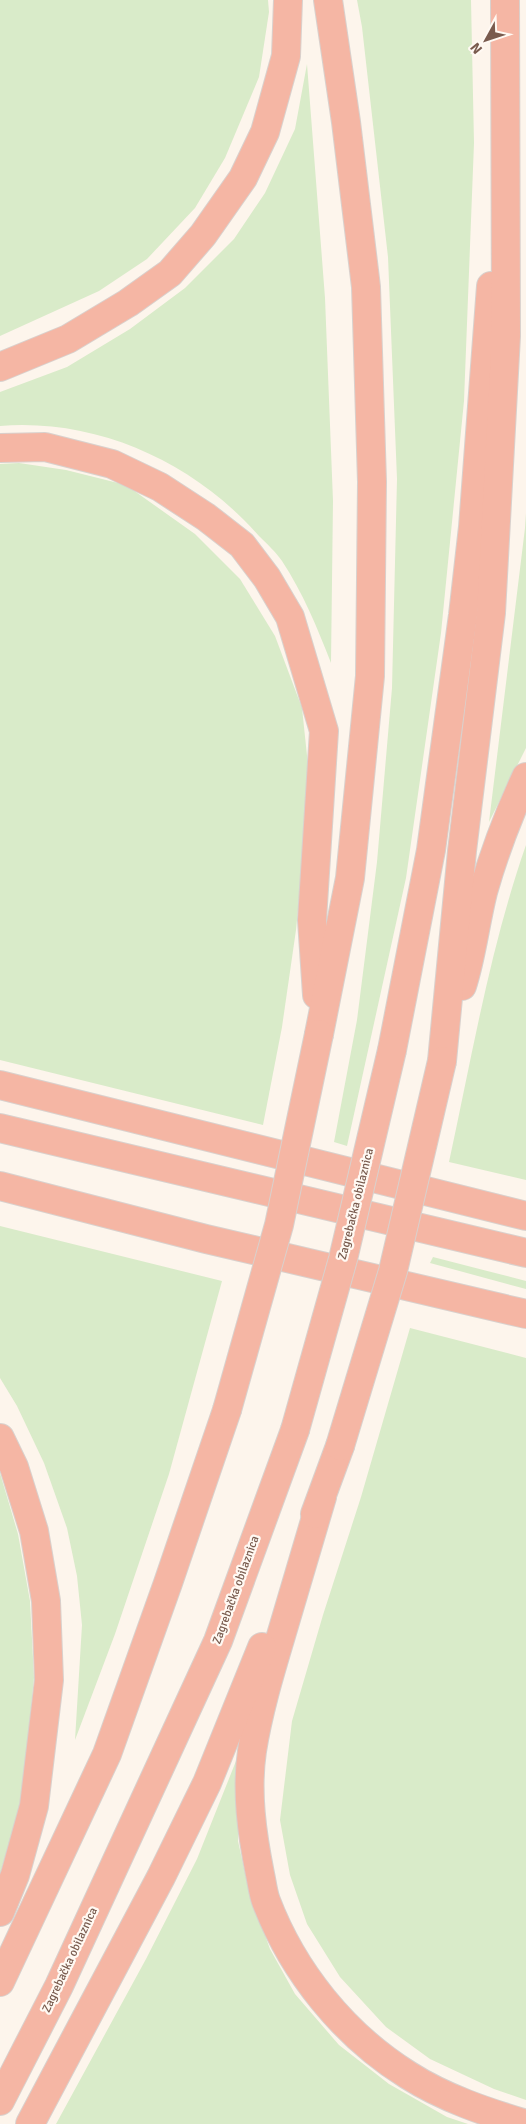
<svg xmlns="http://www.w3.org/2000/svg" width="526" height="2124" viewBox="0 0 526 2124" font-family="Signika,sans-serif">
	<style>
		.green { fill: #d9ebc9 }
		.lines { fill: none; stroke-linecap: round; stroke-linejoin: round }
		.highway-casing { stroke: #d9d1cd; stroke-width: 30 }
		.highway { stroke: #f5b6a4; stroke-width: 28 }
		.highway-bridge-casing { stroke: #d9d1cd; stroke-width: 30; stroke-linecap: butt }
		.highway-bridge { stroke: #f5b6a4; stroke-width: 28 }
		.labels { text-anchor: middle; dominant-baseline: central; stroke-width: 4.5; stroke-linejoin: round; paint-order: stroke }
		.street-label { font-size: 12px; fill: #795b4e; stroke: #fff9f3 }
	</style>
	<rect width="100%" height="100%" fill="#fdf5ec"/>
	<g class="green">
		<polygon points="0,0 268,0 269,12 259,77 225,158 195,208 147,259 99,291 0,336"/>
		<polygon points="357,0 471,0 474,143 464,401 441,633 406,878 347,1146 334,1142 357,1020 377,862 392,688 397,479 388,257 362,27"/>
		<path d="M307 64 325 298 333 501 331 663C317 627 303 593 282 561 276 552 267 544 259 536 195 463 98 418 0 426V392L67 367 130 329 185 288 234 239 265 193 295 129Z"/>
		<polygon points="19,463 66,470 126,485 195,534 240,579 275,636 302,708 310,784 296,930 282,1027 263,1125 0,1060 0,464"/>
		<polygon points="526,513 526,748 489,822 525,528"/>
		<path d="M526 845V1180L449 1162C472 1056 490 948 526 845Z"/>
		<polygon points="0,1226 222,1281 169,1474 115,1634 75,1740 82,1625 77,1576 67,1528 44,1463 17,1406 0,1378"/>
		<polygon points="433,1257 526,1281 526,1289 430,1263"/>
		<polygon points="410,1328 526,1358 526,2100 494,2089 430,2059 386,2027 340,1977 307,1924 290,1875 280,1820 292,1721 323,1615 361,1497"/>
		<polygon points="0,1473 18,1534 30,1601 34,1678 22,1798 0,1874"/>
		<polygon points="238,1756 238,1841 249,1891 270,1949 295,1994 339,2045 389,2084 447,2117 468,2124 56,2124 146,1959 197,1859"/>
	</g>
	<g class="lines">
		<g class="highway-casing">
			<g id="highway">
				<polyline points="0,367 68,339 128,303 170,273 203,235 243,178 265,132 286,56 288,0"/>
				<polyline points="0,448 45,447 112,464 160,487 206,517 242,545 267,578 290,617 324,731 312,920 317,995"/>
				<path d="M462 986C472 955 475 924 483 892 494 853 509 814 526 777"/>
				<polyline points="319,1034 350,878 370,676 372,482 366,287 346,122 328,0"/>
				<polyline points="392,1050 431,850 463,615 473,527 491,286"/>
				<polyline points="442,1061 462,851 491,613 506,336 505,0"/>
				<polyline points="0,1085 526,1216"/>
				<polyline points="0,1128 526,1253"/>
				<polyline points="0,1186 206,1239 526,1314"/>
				<polyline points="0,1438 14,1467 34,1531 46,1601 49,1680 34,1806 15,1875 0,1912"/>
				<path d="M322 1497C308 1544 294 1592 280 1639 269 1676 258 1713 252 1751 246 1792 252 1834 260 1874 262 1883 263 1893 266 1901 293 1972 344 2035 408 2075 444 2098 486 2112 526 2124"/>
				<polyline points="315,1514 340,1446"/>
				<polyline points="0,1982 107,1754 168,1583 227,1410"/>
				<polyline points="0,2101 59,1986 218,1641 295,1430"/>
				<polyline points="30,2124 161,1877 207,1783 262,1647"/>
			</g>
		</g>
		<use href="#highway" class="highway"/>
		<g class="highway-bridge-casing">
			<g id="highway-bridge">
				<polyline points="227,1410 279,1225 319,1034"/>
				<polyline points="295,1430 343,1259 392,1050"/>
				<polyline points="340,1446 393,1271 442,1061"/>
			</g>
		</g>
		<use href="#highway-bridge" class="highway-bridge"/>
	</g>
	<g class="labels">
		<g class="street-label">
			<text transform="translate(356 1204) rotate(-76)">Zagrebačka obilaznica</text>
			<text transform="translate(236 1590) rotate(-70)">Zagrebačka obilaznica</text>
			<text transform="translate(70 1960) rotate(-65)">Zagrebačka obilaznica</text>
		</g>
	</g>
	<g transform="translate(486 40) rotate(230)" stroke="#fff9f3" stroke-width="4" paint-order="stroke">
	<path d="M0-4L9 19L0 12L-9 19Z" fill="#795b4e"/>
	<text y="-8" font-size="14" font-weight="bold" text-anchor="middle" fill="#795b4e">N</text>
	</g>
</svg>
